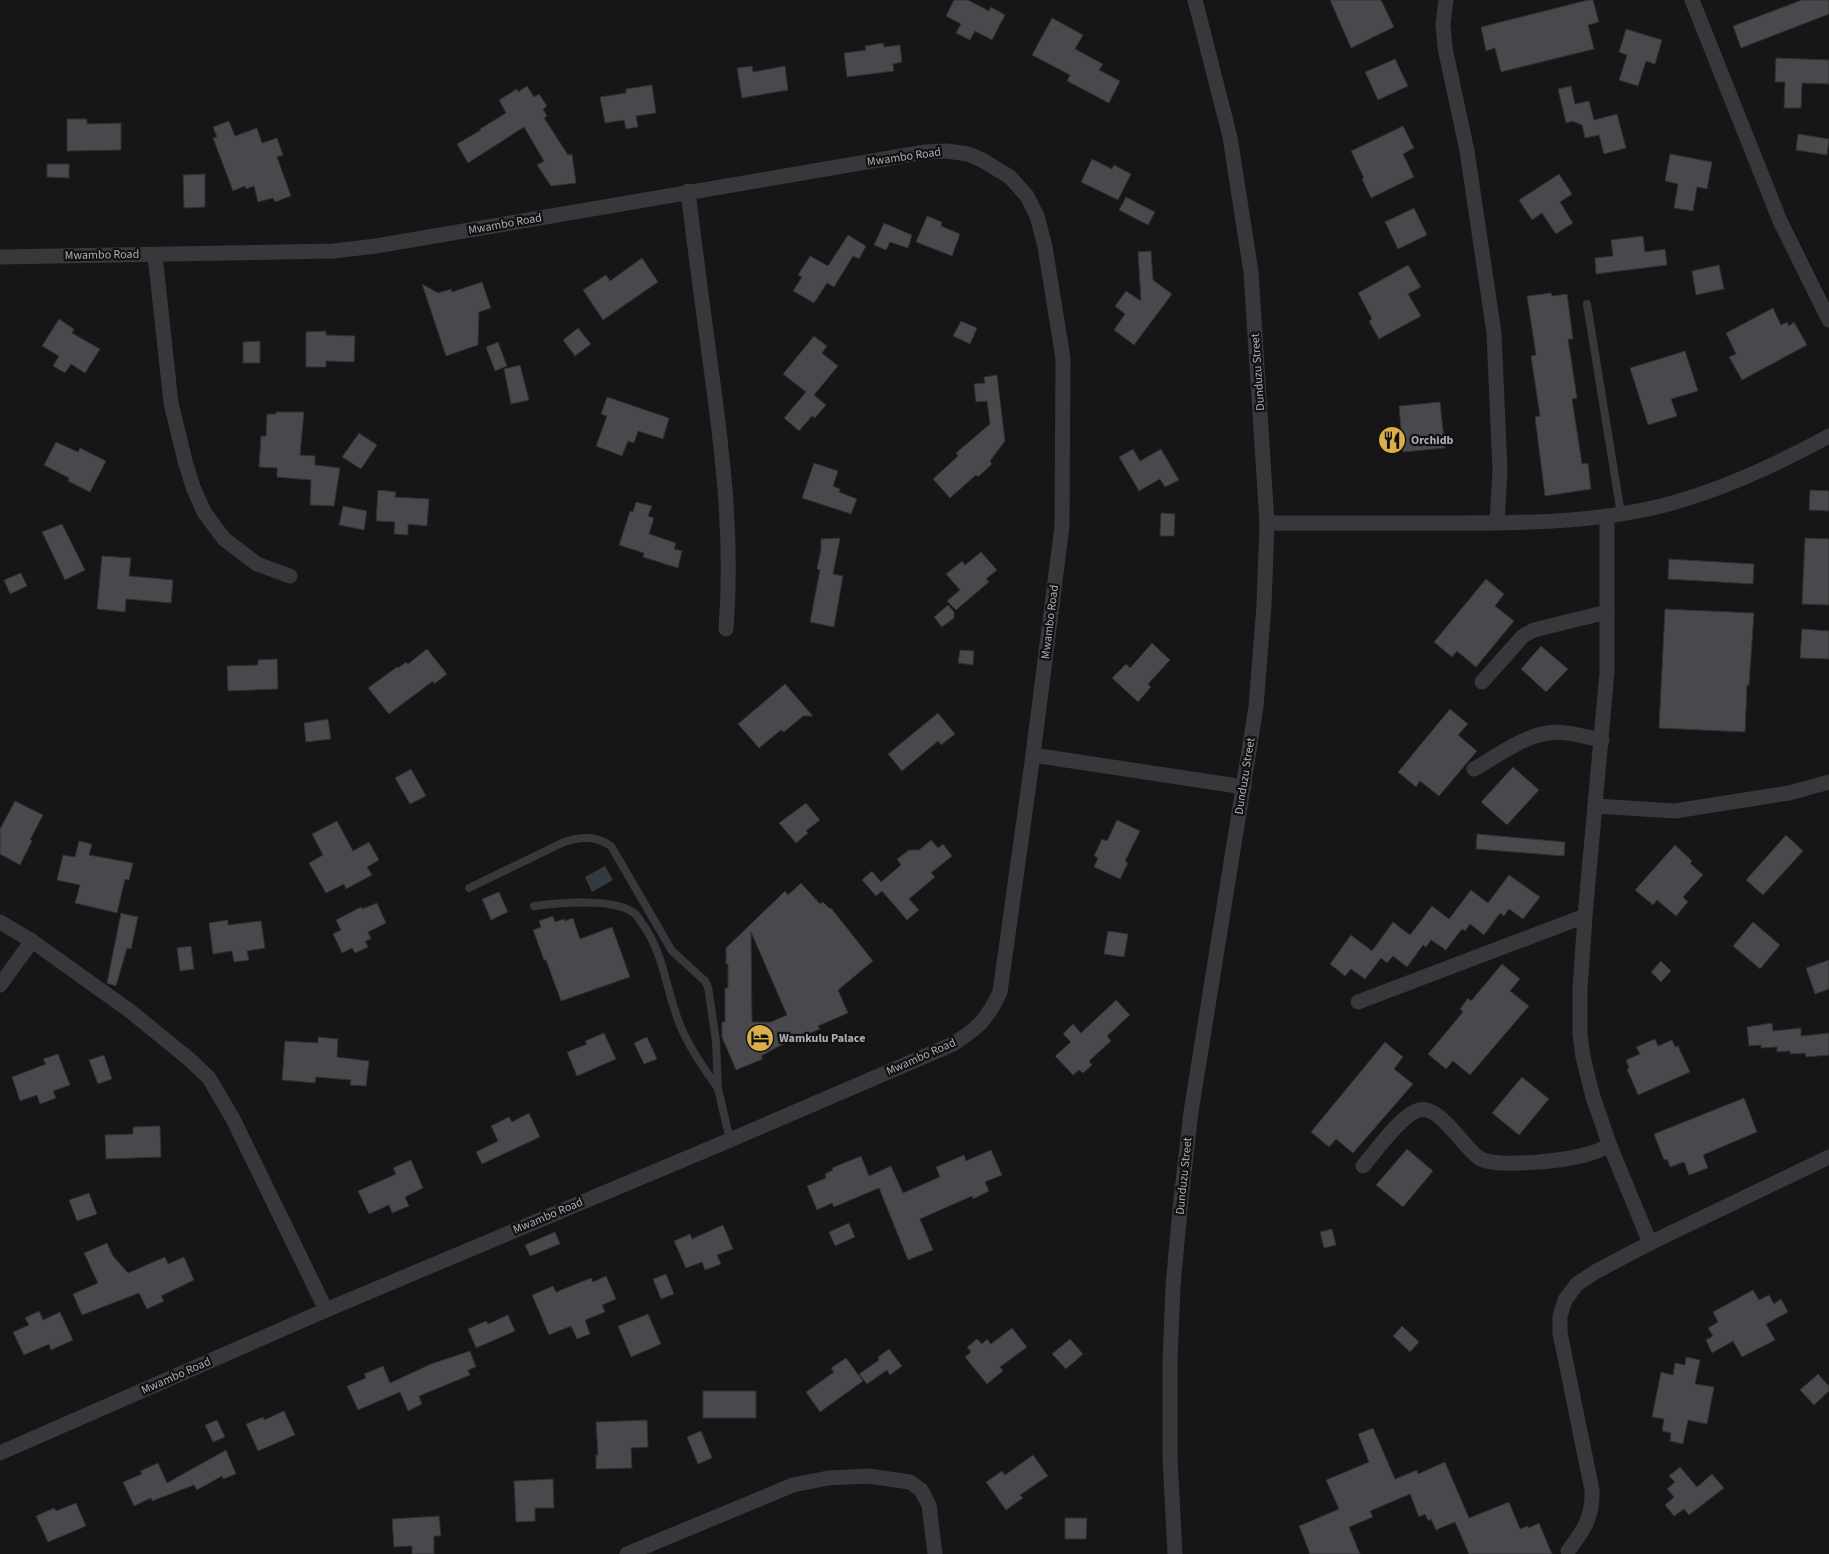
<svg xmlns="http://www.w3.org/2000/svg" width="1829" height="1554" viewBox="0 0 1829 1554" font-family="'Source Sans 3',sans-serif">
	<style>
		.water { fill: #333a41 }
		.building { fill: #48494c; stroke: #303033; fill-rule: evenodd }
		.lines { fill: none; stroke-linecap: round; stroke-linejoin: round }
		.lane { stroke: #37383c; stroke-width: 8 }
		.street { stroke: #37383c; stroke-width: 15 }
		.labels { text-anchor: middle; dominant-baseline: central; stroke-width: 4.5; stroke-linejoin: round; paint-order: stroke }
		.street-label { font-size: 12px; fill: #aaadb6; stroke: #111112 }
		.poi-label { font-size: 12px; font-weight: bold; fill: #aaadb6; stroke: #111112; text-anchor: start }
	</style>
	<rect width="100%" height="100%" fill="#161617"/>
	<polygon class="water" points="605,866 613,880 592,892 585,877"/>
	<g class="building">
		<polygon points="954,0 968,0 989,11 991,7 1005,15 992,40 975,31 970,40 956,33 961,24 946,16"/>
		<polygon points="1330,0 1381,0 1394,27 1351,48"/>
		<polygon points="1588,0 1593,0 1599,22 1588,25 1594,49 1501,72 1495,48 1486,51 1481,27"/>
		<polygon points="1802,0 1829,0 1829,14 1741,48 1733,26"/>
		<polygon points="1052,18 1083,35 1075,49 1103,64 1099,70 1120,81 1109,103 1067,81 1070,75 1032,55"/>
		<polygon points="1626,29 1662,40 1655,64 1646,61 1638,86 1619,80 1627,55 1619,52"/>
		<polygon points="883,43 884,47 900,45 902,62 893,64 894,71 847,77 844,53 866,50 865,46"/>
		<polygon points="1776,58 1829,60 1829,84 1802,83 1801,108 1784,108 1785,82 1775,82"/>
		<polygon points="1395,59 1408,86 1378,100 1365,72"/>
		<polygon points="752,66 753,72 785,66 788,90 742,98 737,68"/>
		<polygon points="652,85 656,113 636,116 638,127 626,129 624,120 605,123 600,97 626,93 626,89"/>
		<polygon points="527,86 534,97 539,94 547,106 543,109 547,116 544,118 568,155 572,154 576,183 551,186 537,165 544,161 524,127 468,163 457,144 481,130 480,129 506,113 499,100 517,89 518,92"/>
		<polygon points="1571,86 1575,104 1589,101 1594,120 1617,114 1626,148 1604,154 1599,135 1585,138 1582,125 1572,121 1566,123 1558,89"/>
		<polygon points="67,119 87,119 87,124 121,123 121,150 67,151"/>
		<polygon points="229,121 235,136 257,128 262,143 277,138 283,155 277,157 291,196 275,202 273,198 258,202 254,186 246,189 245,186 233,191 213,138 217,137 213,127"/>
		<polygon points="1403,126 1414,148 1403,154 1414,177 1371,198 1362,179 1364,178 1351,151"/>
		<polygon points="1798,134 1829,139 1827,155 1796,150"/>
		<polygon points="1670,154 1712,162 1707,189 1697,187 1693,211 1674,208 1678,184 1665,181"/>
		<polygon points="1092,159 1112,169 1114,165 1131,174 1118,200 1081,182"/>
		<polygon points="47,164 69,164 69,178 47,177"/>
		<polygon points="205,174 205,207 184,208 183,175"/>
		<polygon points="1559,174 1572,194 1560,202 1573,223 1556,234 1542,213 1532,220 1519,200"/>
		<polygon points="1126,197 1155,212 1148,225 1119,210"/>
		<polygon points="1414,208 1427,235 1398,249 1385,222"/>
		<polygon points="927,216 942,222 941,226 960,234 952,256 916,242"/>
		<polygon points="884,223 912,235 908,248 890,242 886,250 874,245"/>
		<polygon points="848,235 866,246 859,259 853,256 834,287 827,283 814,303 793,291 802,277 798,275 810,256 828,266"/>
		<polygon points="1643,236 1645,252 1665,249 1667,265 1596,274 1595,258 1613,256 1611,240"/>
		<polygon points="1151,251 1153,280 1172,294 1134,345 1114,330 1125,314 1115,306 1126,291 1141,301 1138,252"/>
		<polygon points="642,258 658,282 603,320 583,290 606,275 610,281"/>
		<polygon points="1408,265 1421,287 1408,294 1421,316 1379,339 1369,321 1372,319 1358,293"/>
		<polygon points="1719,265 1724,289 1696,295 1692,271"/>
		<polygon points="482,282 491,308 479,312 478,345 446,356 422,284 438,293 451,289 452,292"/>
		<polygon points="1551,293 1552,296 1567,294 1573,339 1568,339 1577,398 1572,399 1582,464 1588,463 1591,489 1545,496 1535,417 1540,416 1531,356 1536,355 1527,296"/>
		<polygon points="1773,308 1781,325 1787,322 1789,326 1794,322 1807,345 1742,380 1729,357 1736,354 1726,333"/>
		<polygon points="59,319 74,329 72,333 100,349 85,373 71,364 65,373 53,366 59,356 42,346"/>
		<polygon points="961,321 977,328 970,344 953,336"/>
		<polygon points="578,328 591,344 575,356 563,340"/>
		<polygon points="326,331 326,335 355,336 354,362 326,361 326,367 306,367 306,332"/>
		<polygon points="814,336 827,346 822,353 838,366 814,395 826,405 815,418 812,416 799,431 784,418 806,392 783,374"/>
		<polygon points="260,341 260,363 243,363 243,342"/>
		<polygon points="498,342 507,366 495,371 486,347"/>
		<polygon points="1685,351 1698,391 1671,399 1677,416 1648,425 1630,368"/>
		<polygon points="520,365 529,400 511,404 504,369"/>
		<polygon points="997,375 1005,441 990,461 992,464 978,477 976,475 950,498 933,479 958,456 956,453 990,424 987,401 976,402 974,384 985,383 984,377"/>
		<polygon points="607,397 669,418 663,439 638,431 634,443 628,441 622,456 596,446 607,416 601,414"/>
		<polygon points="1440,402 1445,448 1403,452 1399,406"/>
		<polygon points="276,412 304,412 300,455 315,456 315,465 340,468 334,506 310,505 311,480 277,477 277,468 259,467 261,436 266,436 267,414 276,414"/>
		<polygon points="359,433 377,445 361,469 342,457"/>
		<polygon points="56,442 78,452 80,448 106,461 90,492 68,481 69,478 44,465"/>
		<polygon points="1133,449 1140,461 1161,449 1179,480 1165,487 1160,479 1139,491 1119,457"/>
		<polygon points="814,463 838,471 833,486 840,489 839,492 857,499 851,514 802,498"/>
		<polygon points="378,490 396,492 395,497 429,499 427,526 408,524 408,535 394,534 395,522 376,521"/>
		<polygon points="1810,490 1829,491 1829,511 1809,510"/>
		<polygon points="636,502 652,506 648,516 654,518 649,534 676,543 674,549 682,551 678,568 643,557 644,553 619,545 630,511 633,512"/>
		<polygon points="343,506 367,511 364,530 339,525"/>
		<polygon points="1161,513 1175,514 1174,536 1160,536"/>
		<polygon points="62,524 85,570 65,580 42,532"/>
		<polygon points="840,538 833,574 843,576 834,627 810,622 820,570 817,569 821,549 821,539"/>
		<polygon points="1805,538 1829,539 1829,605 1802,604"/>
		<polygon points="981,552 997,570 986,579 989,582 956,610 947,601 960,590 946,574 962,561 965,565"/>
		<polygon points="102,556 131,558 129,576 173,580 171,603 126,599 125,612 97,609"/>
		<polygon points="1669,559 1754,564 1753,584 1668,579"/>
		<polygon points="21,573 27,586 10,594 4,580"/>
		<polygon points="1486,579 1504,594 1495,606 1514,621 1476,667 1457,651 1452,657 1434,642"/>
		<polygon points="948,605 954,612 954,618 942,627 934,617"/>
		<polygon points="1665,609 1754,613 1749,685 1747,685 1745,732 1659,728"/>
		<polygon points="1802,629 1829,631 1829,659 1800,658"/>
		<polygon points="1152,643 1170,660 1148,684 1151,687 1138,702 1112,678 1126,664 1130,668"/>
		<polygon points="1541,646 1568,669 1546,692 1521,669"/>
		<polygon points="427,649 447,674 434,684 433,681 389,714 368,688 397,667 398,668 406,662 408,664"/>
		<polygon points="960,650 974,651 973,665 958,663"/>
		<polygon points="277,659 278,689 228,691 227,666 258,665 258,660"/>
		<polygon points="785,684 813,716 803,716 784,732 781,730 759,748 738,724"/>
		<polygon points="1450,709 1468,724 1458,735 1477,751 1439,796 1420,781 1416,787 1398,772"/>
		<polygon points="938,713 955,734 941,745 938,741 902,771 888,754"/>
		<polygon points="328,719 331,739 306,742 304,723"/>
		<polygon points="1513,767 1539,790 1507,825 1481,802"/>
		<polygon points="411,769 426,796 410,804 395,778"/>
		<polygon points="15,801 43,815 30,840 32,841 20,865 0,854 0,829"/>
		<polygon points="806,803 820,820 806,831 808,833 796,843 779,823"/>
		<polygon points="1117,820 1140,831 1125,861 1128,863 1120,879 1094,867 1098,858 1094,856 1102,839 1107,841"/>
		<polygon points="337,821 353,851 369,842 379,860 367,867 372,875 346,889 344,884 326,893 309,863 323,855 312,834"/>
		<polygon points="1477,834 1565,842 1564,856 1476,849"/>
		<polygon points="1786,835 1803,851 1763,895 1746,880"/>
		<polygon points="931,840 938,848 943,844 952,856 931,873 935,877 909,899 919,910 907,920 882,891 876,896 862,880 872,871 881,882 901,865 897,859 909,850 919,850"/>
		<polygon points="79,841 92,844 89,855 133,863 129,880 125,879 117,913 75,903 80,885 57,880 63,855 75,857"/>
		<polygon points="1675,845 1692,861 1690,863 1703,875 1683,897 1688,902 1676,916 1657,900 1653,905 1635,890"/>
		<polygon points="1509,875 1540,897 1523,919 1509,909 1504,916 1500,913 1484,935 1470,924 1465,931 1462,929 1446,950 1431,940 1426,947 1423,945 1407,967 1393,956 1387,963 1381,958 1365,979 1351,969 1345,976 1330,964 1351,935 1372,951 1393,922 1410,935 1432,906 1449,919 1471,890 1488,903"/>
		<path d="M801 883 820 904 823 902 830 909 831 908 873 961 838 990 848 1013 818 1026 820 1029 779 1046 761 1056 763 1059 736 1070 722 1037V1022H725V988H728V964H726V948L785 891 788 895ZM751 932 787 1015 771 1022H752Z"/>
		<polygon points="499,892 508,912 491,920 482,899"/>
		<polygon points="377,903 386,923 368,932 371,939 365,941 368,947 355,953 352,948 342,953 333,934 341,930 336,920 361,907 362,909"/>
		<polygon points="121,913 138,917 131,949 127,948 116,986 107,983"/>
		<polygon points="553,916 555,922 564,919 565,921 573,918 580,939 612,927 630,977 561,1001 546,960 544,960 533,930 541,927 539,921"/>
		<polygon points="228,920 228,925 261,921 265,948 247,951 249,960 234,962 232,951 213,954 209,923"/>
		<polygon points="1753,922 1780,945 1760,969 1733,946"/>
		<polygon points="1108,931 1128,934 1124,957 1104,954"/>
		<polygon points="191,946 194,969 180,971 177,948"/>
		<polygon points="1829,960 1829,989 1815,994 1806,968"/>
		<polygon points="1661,961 1671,971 1661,982 1651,972"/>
		<polygon points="1502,964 1520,979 1510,991 1529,1006 1470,1075 1453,1061 1446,1069 1428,1054 1463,1012 1460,1009 1468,998 1471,1001"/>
		<polygon points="1116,1000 1130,1015 1107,1036 1111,1041 1089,1061 1092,1065 1083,1073 1079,1070 1073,1075 1055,1056 1071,1042 1063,1034 1073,1024 1081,1033"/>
		<polygon points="1772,1023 1773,1031 1801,1028 1801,1036 1829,1033 1829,1055 1806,1057 1805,1053 1790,1054 1790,1051 1777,1052 1777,1047 1761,1048 1761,1045 1749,1046 1747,1027"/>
		<polygon points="604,1033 616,1059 577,1076 567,1052 587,1044 585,1041"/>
		<polygon points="318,1037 338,1039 337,1057 369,1061 366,1086 350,1085 351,1080 316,1077 315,1083 282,1080 285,1041 318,1043"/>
		<polygon points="647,1037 657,1059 644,1064 634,1043"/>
		<polygon points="1655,1039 1658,1046 1672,1040 1675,1047 1678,1046 1690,1072 1638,1095 1627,1069 1629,1068 1626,1060 1640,1054 1636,1047"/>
		<polygon points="1385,1042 1403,1057 1394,1069 1413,1084 1353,1153 1336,1139 1329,1147 1311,1132"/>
		<polygon points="58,1054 70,1085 53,1091 56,1098 40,1104 37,1095 20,1101 12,1077 46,1064 43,1059"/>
		<polygon points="104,1055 112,1079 98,1084 89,1060"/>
		<polygon points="1522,1077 1549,1099 1519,1135 1492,1113"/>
		<polygon points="1744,1098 1757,1132 1703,1155 1708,1168 1689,1175 1684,1162 1670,1167 1667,1159 1664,1160 1654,1134"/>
		<polygon points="529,1113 540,1137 482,1164 476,1152 498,1141 491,1126 509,1117 512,1122"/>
		<polygon points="160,1126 161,1157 106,1159 105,1135 133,1134 133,1127"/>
		<polygon points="1407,1149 1433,1171 1403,1207 1376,1185"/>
		<polygon points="991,1150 1002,1175 985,1182 989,1191 973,1199 972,1196 920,1219 933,1250 908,1260 879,1188 834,1207 832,1203 817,1210 807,1186 826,1178 825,1174 833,1170 832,1168 861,1156 869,1176 891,1166 903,1193 940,1177 936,1167 964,1155 966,1161"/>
		<polygon points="411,1160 423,1188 405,1197 409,1206 392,1213 389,1205 369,1214 358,1191 396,1174 393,1168"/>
		<polygon points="89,1193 97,1214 77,1221 69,1200"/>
		<polygon points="849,1223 855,1237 835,1246 829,1232"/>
		<polygon points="723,1225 733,1249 717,1255 721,1264 705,1270 702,1262 686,1268 674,1241 690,1234 692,1239"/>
		<polygon points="1332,1229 1336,1245 1324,1248 1320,1232"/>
		<polygon points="555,1232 560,1244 530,1256 525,1245"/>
		<polygon points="107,1243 113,1256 128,1273 165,1257 168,1264 184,1257 194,1280 161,1296 164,1301 147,1309 139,1293 82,1315 73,1294 98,1283 84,1253"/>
		<polygon points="666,1274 674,1294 661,1299 653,1279"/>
		<polygon points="606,1276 616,1299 602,1305 605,1312 585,1320 590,1334 577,1339 571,1326 549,1335 532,1295 553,1286 556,1292 591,1278 593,1282"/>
		<polygon points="1753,1290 1759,1300 1769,1295 1774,1304 1781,1299 1788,1312 1766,1324 1775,1340 1742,1357 1733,1341 1712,1353 1706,1340 1713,1336 1708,1328 1718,1322 1713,1312"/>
		<polygon points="39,1311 43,1320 60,1312 73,1340 51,1350 49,1344 24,1355 13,1332 29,1325 25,1318"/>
		<polygon points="648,1314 661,1344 631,1357 618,1326"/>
		<polygon points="508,1315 515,1331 476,1348 468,1329 486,1321 488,1324"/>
		<polygon points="1402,1326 1419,1342 1410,1352 1393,1336"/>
		<polygon points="1012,1328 1027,1347 1000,1367 1003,1371 987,1384 965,1357 971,1352 967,1347 977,1339 982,1344 987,1339 991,1344"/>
		<polygon points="1070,1339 1083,1354 1066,1369 1052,1354"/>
		<polygon points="889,1349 902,1366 890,1375 887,1370 867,1384 859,1374 879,1360 878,1357"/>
		<polygon points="470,1351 476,1367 468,1370 470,1375 419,1396 422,1404 408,1411 400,1392 358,1410 347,1386 366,1378 364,1374 383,1366 390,1383 431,1364"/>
		<polygon points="1686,1357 1700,1360 1695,1384 1714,1387 1707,1424 1688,1420 1683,1444 1670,1441 1671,1433 1662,1431 1664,1419 1652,1417 1661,1372 1673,1375 1675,1363 1685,1365"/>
		<polygon points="846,1358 863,1381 820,1412 806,1392 834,1372 831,1368"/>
		<polygon points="1818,1374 1829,1386 1829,1391 1814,1405 1800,1390"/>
		<rect x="703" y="1391" width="53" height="27"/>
		<polygon points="284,1411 295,1435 258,1451 246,1424 263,1417 264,1420"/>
		<polygon points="217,1420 225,1437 213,1442 205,1425"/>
		<polygon points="647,1420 648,1447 631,1448 632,1468 596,1469 596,1455 598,1455 596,1422"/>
		<polygon points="1373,1428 1395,1479 1417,1470 1418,1474 1445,1462 1469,1518 1509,1502 1520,1529 1528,1526 1529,1528 1539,1523 1552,1554 1469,1554 1455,1522 1436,1530 1431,1519 1428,1521 1425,1514 1419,1517 1410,1494 1370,1511 1373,1517 1349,1527 1360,1554 1310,1554 1299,1526 1339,1509 1326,1480 1369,1462 1358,1434"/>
		<polygon points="701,1431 712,1458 698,1464 687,1437"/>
		<polygon points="226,1450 236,1474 223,1479 222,1476 197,1490 194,1485 152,1501 151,1498 134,1506 123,1482 142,1474 140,1471 158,1463 167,1483"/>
		<polygon points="1033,1455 1048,1476 1020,1495 1023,1498 1006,1510 986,1482 1002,1471 1005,1475"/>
		<polygon points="1680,1467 1697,1487 1712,1474 1724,1488 1689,1515 1684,1509 1674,1516 1665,1505 1674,1497 1667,1489 1675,1482 1669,1476"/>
		<polygon points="553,1479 554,1508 535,1508 535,1521 516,1522 514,1481"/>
		<polygon points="76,1503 86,1526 48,1542 36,1516 54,1508 56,1511"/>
		<polygon points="439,1516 441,1536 434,1536 434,1554 412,1554 412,1546 394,1547 392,1519"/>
		<polygon points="1065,1518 1087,1518 1086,1539 1065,1539"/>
	</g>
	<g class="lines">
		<g class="lane">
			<polyline points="1587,304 1621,514"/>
			<path d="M469 888 564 842C582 836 596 836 611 846L672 951 705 981 708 987 716 1041 718 1089 730 1140"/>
			<path d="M534 906C559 903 613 897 634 913 637 915 639 919 641 922 664 952 666 991 680 1025 689 1047 703 1067 717 1087"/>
		</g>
		<g class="street">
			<polyline points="1446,0 1443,24 1445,48 1467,151 1494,333 1500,470 1497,523"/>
			<polyline points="1692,0 1780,221 1829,320"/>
			<path d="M688 191C695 250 703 309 711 368 723 456 733 540 726 629"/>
			<polyline points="155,255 171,403 185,461 193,487 204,512 224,539 257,564 290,576"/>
			<path d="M0 257 334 251 376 246 925 152 947 151 968 154 982 160 1010 177 1027 196 1037 216 1045 247 1063 358 1062 526 1033 755 1000 992C987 1020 978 1028 953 1044L730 1140 326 1310 0 1453"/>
			<polyline points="1607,516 1607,672 1585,916 1580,989 1580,1034 1583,1057 1593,1097 1610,1146 1650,1243"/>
			<path d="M1267 523C1328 523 1389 523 1450 523 1520 523 1592 523 1661 506 1720 491 1776 465 1829 436"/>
			<polyline points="1482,682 1523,636 1534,630 1607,612"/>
			<polyline points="1033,755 1244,787"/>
			<path d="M1474 769C1495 757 1524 736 1548 733 1565 730 1585 737 1602 740"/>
			<polyline points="1596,806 1675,811 1789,793 1829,782"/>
			<polyline points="0,922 32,941 130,1011 189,1059 209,1078 233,1119 326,1310"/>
			<polyline points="0,985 32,941"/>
			<polyline points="1358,1002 1585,916"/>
			<path d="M1363 1166C1375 1152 1402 1114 1419 1110 1440 1105 1463 1147 1479 1158 1497 1169 1568 1160 1588 1154 1596 1152 1603 1148 1610 1146"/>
			<path d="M1568 1551C1584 1530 1593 1517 1592 1490L1560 1333V1316L1565 1300 1577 1284 1595 1272 1650 1243 1829 1157"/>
			<polyline points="627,1554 793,1485 828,1478 868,1476 910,1482 921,1490 929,1505 935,1554"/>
			<polyline points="1175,1554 1170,1458 1170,1362 1173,1286 1181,1199 1191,1112 1256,707 1264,605 1267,523 1251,272 1230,137 1195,0"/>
		</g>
	</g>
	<defs>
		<g id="restaurant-disc" transform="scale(1.4375)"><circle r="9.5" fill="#daae4b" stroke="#111112"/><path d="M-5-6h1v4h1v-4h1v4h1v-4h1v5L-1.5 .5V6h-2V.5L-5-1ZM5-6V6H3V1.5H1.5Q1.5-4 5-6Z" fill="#111"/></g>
		<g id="hotel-disc" transform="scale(1.4375)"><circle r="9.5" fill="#daae4b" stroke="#111112"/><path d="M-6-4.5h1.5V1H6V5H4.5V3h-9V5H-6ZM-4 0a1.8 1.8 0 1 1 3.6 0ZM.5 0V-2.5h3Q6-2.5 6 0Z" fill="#111"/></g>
	</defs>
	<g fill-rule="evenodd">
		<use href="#restaurant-disc" x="1392" y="440"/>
		<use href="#hotel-disc" x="760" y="1038"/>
	</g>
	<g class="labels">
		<g class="street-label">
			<text transform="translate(904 157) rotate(-8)">Mwambo Road</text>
			<text transform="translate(505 224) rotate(-10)">Mwambo Road</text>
			<text transform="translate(102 255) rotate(-1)">Mwambo Road</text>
			<text transform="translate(1258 372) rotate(-94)">Dunduzu Street</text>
			<text transform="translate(1050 622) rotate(-83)">Mwambo Road</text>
			<text transform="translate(1245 776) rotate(-81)">Dunduzu Street</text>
			<text transform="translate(921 1057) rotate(-24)">Mwambo Road</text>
			<text transform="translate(1184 1176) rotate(-84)">Dunduzu Street</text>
			<text transform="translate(548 1216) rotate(-23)">Mwambo Road</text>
			<text transform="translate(176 1376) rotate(-24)">Mwambo Road</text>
		</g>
		<g class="poi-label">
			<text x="1411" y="440">Orchidb</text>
			<text x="779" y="1038">Wamkulu Palace</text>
		</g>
	</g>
</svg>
